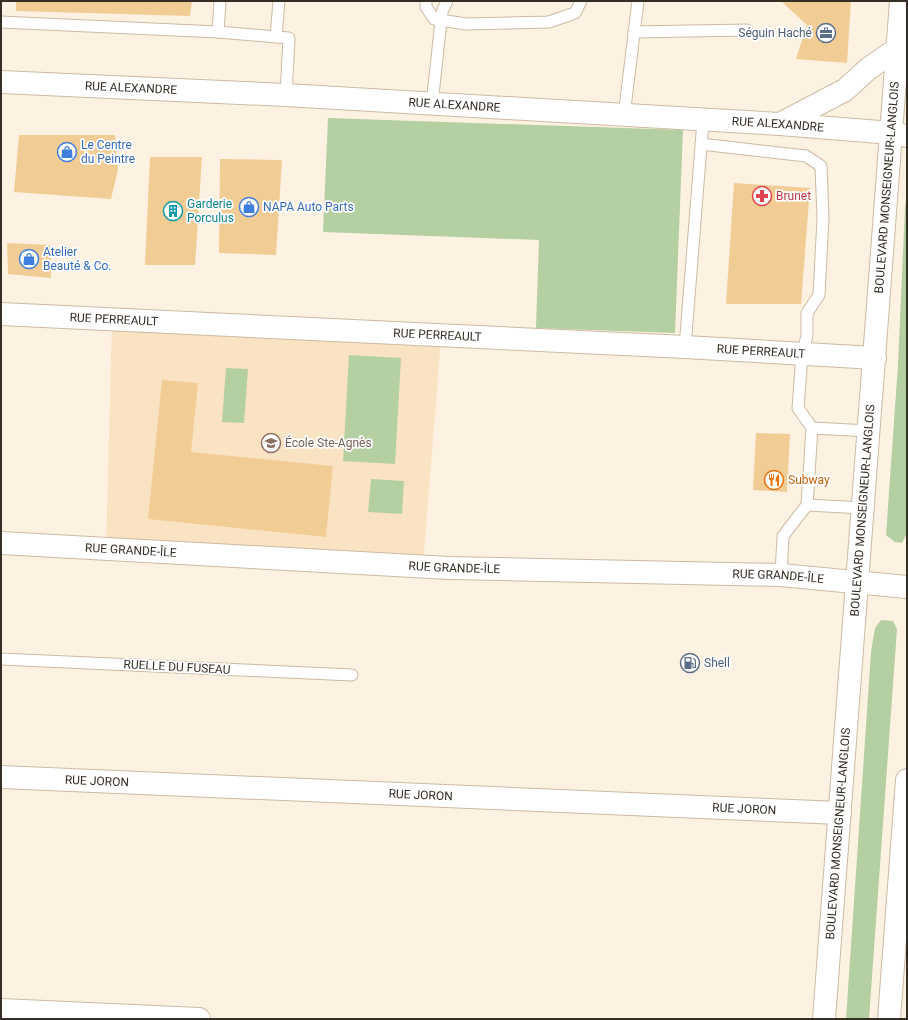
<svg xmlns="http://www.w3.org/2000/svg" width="908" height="1020" viewBox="0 0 908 1020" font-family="Roboto,sans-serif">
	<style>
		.built { fill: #fae3c3 }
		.green { fill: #b4cfa2 }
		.building { fill: #f2cc95 }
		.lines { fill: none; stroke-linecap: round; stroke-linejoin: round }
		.service-casing { stroke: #ccbaa2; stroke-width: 13 }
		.minor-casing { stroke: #ccbaa2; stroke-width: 24 }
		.secondary-casing { stroke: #ccbaa2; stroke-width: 24 }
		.trunk-casing { stroke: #ccbaa2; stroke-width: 24 }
		.service { stroke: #fff; stroke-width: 11 }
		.minor { stroke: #fff; stroke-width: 22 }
		.secondary { stroke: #fff; stroke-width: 22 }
		.trunk { stroke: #fff; stroke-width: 22 }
		.labels { text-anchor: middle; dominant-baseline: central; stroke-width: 3.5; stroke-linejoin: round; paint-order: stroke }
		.service-label { font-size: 12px; fill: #4e5e75; stroke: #fff; text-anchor: end }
		.street-label { font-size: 12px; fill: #352e24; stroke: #fff }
		.shop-label { font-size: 12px; fill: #366cbe; stroke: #fff; text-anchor: start }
		.health-label { font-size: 12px; fill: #be3a42; stroke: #fff; text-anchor: start }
		.culture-label { font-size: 12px; fill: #0d838f; stroke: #fff; text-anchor: start }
		.education-label { font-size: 12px; fill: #785e54; stroke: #fff; text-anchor: start }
		.food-label { font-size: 12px; fill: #c56008; stroke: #fff; text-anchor: start }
	</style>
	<rect width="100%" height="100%" fill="#fdf2e2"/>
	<polygon class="built" points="112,320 441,337 423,567 106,549"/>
	<g class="green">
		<polygon points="328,118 683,130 675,333 536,328 539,240 323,232"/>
		<polygon points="907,195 907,533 902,543 895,542 886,535 898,365 905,207"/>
		<polygon points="349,355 401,358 395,464 343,461"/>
		<polygon points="226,368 248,369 244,423 222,422"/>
		<polygon points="371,479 404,481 402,514 368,512"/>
		<polygon points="881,620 893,621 897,629 869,1019 846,1019 871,652 875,628"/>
	</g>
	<g class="building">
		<polygon points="16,1 192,1 190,16 16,11"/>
		<polygon points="781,1 851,1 847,63 796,59 807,25"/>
		<polygon points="19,135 115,135 118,169 111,199 14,192"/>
		<polygon points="150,157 202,157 195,265 145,265"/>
		<polygon points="220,159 282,160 276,255 219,253"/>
		<polygon points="734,183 810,188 801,304 726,304"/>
		<polygon points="7,243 50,245 51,278 8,274"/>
		<polygon points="162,380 198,383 191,452 333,466 326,537 148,519"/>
		<polygon points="756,433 790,434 787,492 753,490"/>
	</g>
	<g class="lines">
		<g class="service-casing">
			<g id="service">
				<polyline points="220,1 218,32 289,38 286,95"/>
				<polyline points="426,1 426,7 434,19 466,24 549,22 575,13 581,1"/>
				<polyline points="1,22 218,32"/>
				<polyline points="634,32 747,30"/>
				<polyline points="276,37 279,1"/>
				<polyline points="432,104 442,12 447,1"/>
				<polyline points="624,116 638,1"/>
				<polyline points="701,144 806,156 821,166 823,218 819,295 807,313 807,336 802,355 798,408 812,428"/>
				<polyline points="685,347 703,121"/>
				<polyline points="863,508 807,505 812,428 869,431"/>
				<polyline points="781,575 783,536 807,505"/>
				<polyline points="1,659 352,675"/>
			</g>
		</g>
		<g class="minor-casing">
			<g id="minor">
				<path id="s1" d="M1 314 685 347 875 358"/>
				<path id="s2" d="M1 777 840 813"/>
				<polyline points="1,1010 199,1019"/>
			</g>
		</g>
		<g class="secondary-casing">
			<g id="secondary">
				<path id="s3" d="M1 82 286 95 780 124 892 133 907 136"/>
				<polyline points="780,124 845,90 868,69 898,48"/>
				<path id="s4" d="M1 543 449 568 781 575 907 587"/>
			</g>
		</g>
		<g class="trunk-casing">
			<g id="trunk">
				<path id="s5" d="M824 1019 901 1"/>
				<polyline points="889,1019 907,780"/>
			</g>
		</g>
		<use href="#service" class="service"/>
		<use href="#minor" class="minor"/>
		<use href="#secondary" class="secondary"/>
		<use href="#trunk" class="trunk"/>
	</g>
	<defs>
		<g id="office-ring" transform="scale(1)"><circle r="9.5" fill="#fff" stroke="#5c6f8a" stroke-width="1.5"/><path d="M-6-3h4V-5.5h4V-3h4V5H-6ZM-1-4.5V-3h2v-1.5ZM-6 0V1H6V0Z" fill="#5c6f8a"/></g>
		<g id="shop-ring" transform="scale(1)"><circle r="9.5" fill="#fff" stroke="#3f7fe0" stroke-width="1.5"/><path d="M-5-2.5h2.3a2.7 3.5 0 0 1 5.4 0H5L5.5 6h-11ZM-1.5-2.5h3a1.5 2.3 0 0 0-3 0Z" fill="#3f7fe0"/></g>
		<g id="pharmacy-ring" transform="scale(1)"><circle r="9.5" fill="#fff" stroke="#e0444e" stroke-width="1.5"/><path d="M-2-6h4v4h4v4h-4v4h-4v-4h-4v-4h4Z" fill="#e0444e"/></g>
		<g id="building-ring" transform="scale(1)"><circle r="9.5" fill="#fff" stroke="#0f9aa8" stroke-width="1.5"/><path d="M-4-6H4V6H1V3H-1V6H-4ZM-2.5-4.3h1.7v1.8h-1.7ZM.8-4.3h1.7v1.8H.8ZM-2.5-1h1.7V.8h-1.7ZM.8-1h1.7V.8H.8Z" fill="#0f9aa8"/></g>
		<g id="school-ring" transform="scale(1)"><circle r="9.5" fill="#fff" stroke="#8d6e63" stroke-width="1.5"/><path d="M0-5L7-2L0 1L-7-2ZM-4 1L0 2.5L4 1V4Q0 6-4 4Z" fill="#8d6e63"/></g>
		<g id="restaurant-ring" transform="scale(1)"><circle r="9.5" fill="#fff" stroke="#e8710a" stroke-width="1.5"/><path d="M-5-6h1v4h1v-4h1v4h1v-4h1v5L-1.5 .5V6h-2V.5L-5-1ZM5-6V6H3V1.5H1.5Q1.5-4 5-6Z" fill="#e8710a"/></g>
		<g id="fuel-ring" transform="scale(1)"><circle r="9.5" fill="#fff" stroke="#5c6f8a" stroke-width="1.5"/><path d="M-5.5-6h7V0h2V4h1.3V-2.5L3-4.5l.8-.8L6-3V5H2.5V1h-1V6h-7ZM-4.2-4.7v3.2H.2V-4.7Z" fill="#5c6f8a"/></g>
	</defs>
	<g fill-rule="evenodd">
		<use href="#office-ring" x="826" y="33"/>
		<use href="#shop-ring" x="67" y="152"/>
		<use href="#pharmacy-ring" x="762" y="196"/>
		<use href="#shop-ring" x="249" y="207"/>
		<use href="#building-ring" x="173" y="211"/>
		<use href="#shop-ring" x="29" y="259"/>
		<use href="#school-ring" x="271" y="443"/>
		<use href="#restaurant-ring" x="774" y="480"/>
		<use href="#fuel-ring" x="690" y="663"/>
	</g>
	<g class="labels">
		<g class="service-label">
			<text x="812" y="33">Séguin Haché</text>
			<text x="704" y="663" text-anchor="start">Shell</text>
		</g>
		<g class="street-label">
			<text stroke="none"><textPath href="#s3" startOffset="130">RUE ALEXANDRE</textPath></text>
			<text stroke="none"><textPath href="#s3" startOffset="454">RUE ALEXANDRE</textPath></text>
			<text stroke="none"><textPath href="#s3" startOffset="778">RUE ALEXANDRE</textPath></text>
			<text stroke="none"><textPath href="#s5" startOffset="834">BOULEVARD MONSEIGNEUR-LANGLOIS</textPath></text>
			<text stroke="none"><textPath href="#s1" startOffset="113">RUE PERREAULT</textPath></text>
			<text stroke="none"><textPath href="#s1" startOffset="437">RUE PERREAULT</textPath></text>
			<text stroke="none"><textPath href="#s1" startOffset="761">RUE PERREAULT</textPath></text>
			<text stroke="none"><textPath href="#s5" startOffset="510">BOULEVARD MONSEIGNEUR-LANGLOIS</textPath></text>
			<text stroke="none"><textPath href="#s4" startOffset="130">RUE GRANDE-ÎLE</textPath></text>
			<text stroke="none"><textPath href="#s4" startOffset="454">RUE GRANDE-ÎLE</textPath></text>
			<text stroke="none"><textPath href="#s4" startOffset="778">RUE GRANDE-ÎLE</textPath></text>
			<text transform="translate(177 667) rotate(3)">RUELLE DU FUSEAU</text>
			<text stroke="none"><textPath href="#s2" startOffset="96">RUE JORON</textPath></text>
			<text stroke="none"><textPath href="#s2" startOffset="420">RUE JORON</textPath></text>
			<text stroke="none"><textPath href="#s2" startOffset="744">RUE JORON</textPath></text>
			<text stroke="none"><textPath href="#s5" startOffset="186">BOULEVARD MONSEIGNEUR-LANGLOIS</textPath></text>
		</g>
		<g class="shop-label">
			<text x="81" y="145">Le Centre<tspan x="81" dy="14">du Peintre</tspan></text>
			<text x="263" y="207">NAPA Auto Parts</text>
			<text x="43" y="252">Atelier<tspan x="43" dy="14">Beauté &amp; Co.</tspan></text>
		</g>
		<g class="health-label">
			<text x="776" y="196">Brunet</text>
		</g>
		<g class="culture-label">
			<text x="187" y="204">Garderie<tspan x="187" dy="14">Porculus</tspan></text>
		</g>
		<g class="education-label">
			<text x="285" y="443">École Ste-Agnès</text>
		</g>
		<g class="food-label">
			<text x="788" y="480">Subway</text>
		</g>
	</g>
	<rect width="908" height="1020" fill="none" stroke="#352e24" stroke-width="4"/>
</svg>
